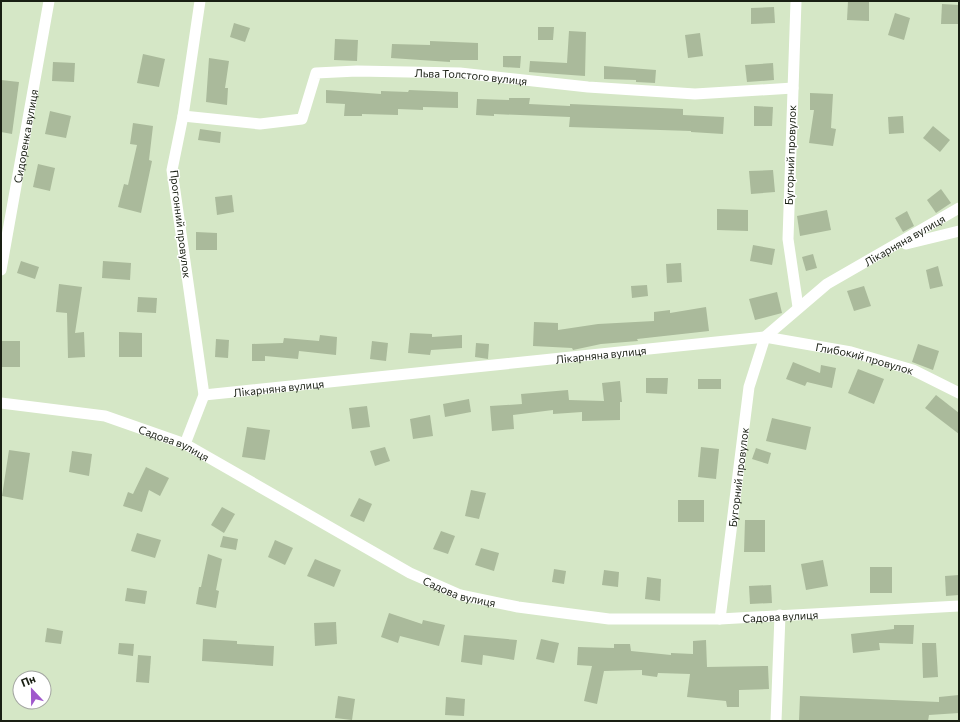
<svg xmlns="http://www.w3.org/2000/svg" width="960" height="722" viewBox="0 0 960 722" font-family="Commissioner,sans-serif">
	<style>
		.building { fill: #aaba9b }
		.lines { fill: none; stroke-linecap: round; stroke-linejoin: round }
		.street { stroke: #fff; stroke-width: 11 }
		.labels { text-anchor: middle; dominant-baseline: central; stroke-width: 3; stroke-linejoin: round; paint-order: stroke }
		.street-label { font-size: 11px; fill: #191f13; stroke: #fff }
	</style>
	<rect width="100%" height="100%" fill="#d5e7c6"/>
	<g class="building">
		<polygon points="848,1 869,1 869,21 847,20"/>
		<polygon points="942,4 959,5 959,24 941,24"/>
		<polygon points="774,7 775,23 751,24 751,8"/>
		<polygon points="895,13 910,18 904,40 888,35"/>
		<polygon points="234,23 250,28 245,42 230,37"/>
		<polygon points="538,27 554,27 553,40 538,40"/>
		<polygon points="569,31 586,32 585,76 529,72 530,61 567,63"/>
		<polygon points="700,33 703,56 688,58 685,35"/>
		<polygon points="335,39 358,40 357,61 334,60"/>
		<polygon points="430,41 478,43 478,60 450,60 450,62 391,58 392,44 430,45"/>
		<polygon points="143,54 165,59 159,87 137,83"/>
		<polygon points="503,56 521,56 520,68 503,67"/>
		<polygon points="209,58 229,61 225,88 228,88 227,105 206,102"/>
		<polygon points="53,62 75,63 74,82 52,81"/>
		<polygon points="773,63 774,80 747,82 745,65"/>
		<polygon points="604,66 656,70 655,83 636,82 636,80 604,79"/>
		<polygon points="1,80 19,82 12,134 1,132"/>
		<polygon points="326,90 381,94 381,91 408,92 409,90 458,92 458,108 423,107 423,110 398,109 398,115 362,114 362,116 344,116 345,104 326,103"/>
		<polygon points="810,93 833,94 831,128 836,129 833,146 809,143 814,110 810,110"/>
		<polygon points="509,98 530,98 529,104 570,106 570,104 683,109 683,115 724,117 723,134 691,132 691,131 569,127 570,117 494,114 494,116 476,115 477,99 509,100"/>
		<polygon points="754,106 773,107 772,126 754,126"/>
		<polygon points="50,111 71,116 66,138 45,134"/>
		<polygon points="903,116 904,133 889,134 888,117"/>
		<polygon points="133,123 153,126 149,160 152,161 141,213 118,207 124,184 128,185 137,145 130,144"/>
		<polygon points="933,126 950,140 940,152 923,138"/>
		<polygon points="200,129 221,132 220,143 198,140"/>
		<polygon points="38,164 55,168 50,191 33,187"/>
		<polygon points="773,170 775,192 751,194 749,171"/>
		<polygon points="941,189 951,203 936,213 927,200"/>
		<polygon points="232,195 234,212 217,215 215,197"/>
		<polygon points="717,209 748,210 748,231 717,230"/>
		<polygon points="827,210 831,230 800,236 797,216"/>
		<polygon points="907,211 914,226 903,232 895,218"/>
		<polygon points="196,232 217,233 217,250 196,250"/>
		<polygon points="753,245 775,249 772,265 750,261"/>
		<polygon points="813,254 817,268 806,271 802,257"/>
		<polygon points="21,261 39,267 35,279 17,273"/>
		<polygon points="103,261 131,263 130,280 102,278"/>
		<polygon points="681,263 682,282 667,283 666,264"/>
		<polygon points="938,266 943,286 930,289 926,270"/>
		<polygon points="59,284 82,287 75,333 84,332 85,357 68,358 67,313 56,312"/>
		<polygon points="647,285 648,296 632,298 631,286"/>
		<polygon points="864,286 871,306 854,311 847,291"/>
		<polygon points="777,292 782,313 755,320 749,299"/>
		<polygon points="138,297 157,298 156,313 137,312"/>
		<polygon points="706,307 709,331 637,339 638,341 601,344 573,350 572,348 533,346 534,322 558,323 558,330 598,324 654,321 654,312 670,310 670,313"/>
		<polygon points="119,332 142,333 142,357 119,357"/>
		<polygon points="410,333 432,334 432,337 462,335 462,348 431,350 430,355 408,353"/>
		<polygon points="320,335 337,337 336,355 299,351 298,359 265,356 265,361 252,361 252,344 283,343 284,338 319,341"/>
		<polygon points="216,339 229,340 228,358 215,357"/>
		<rect x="1" y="341" width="19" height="26"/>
		<polygon points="372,341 388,343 386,361 370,359"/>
		<polygon points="476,343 489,344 488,359 475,357"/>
		<polygon points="918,344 939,351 933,370 912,362"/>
		<polygon points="793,362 820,373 821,365 836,368 832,388 807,382 805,386 786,379"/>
		<polygon points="858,369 884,379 874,404 848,393"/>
		<polygon points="646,378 668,378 667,394 646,393"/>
		<rect x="698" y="379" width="23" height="10"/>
		<polygon points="620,381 622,402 620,402 620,420 582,421 582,412 553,414 553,410 513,415 514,429 492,431 490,406 522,404 521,394 568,390 569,400 604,401 602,383"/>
		<polygon points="936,395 959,413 959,434 925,408"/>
		<polygon points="469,399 471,412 445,417 443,404"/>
		<polygon points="367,406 370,427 352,429 349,408"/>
		<polygon points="430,415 433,436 413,439 410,419"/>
		<polygon points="772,418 811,427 806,450 766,441"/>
		<polygon points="247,427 270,430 265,460 242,457"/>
		<polygon points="385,447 390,461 375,466 370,451"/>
		<polygon points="701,447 719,449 716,479 698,477"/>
		<polygon points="756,448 771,453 768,464 752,459"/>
		<polygon points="9,450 30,453 23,500 2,496"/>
		<polygon points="72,451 92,454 89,476 69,472"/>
		<polygon points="146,467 169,478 160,496 149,490 142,512 123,506 128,492 133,494"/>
		<polygon points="471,490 486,493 479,519 465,516"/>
		<polygon points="359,498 372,504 364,522 350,516"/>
		<rect x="678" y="500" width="26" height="22"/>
		<polygon points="222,507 235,514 224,533 211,525"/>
		<polygon points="745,520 765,520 765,552 744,552"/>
		<polygon points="441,531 455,536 448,554 433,549"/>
		<polygon points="137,533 161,540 155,558 131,551"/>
		<polygon points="223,536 238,539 236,550 220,547"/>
		<polygon points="275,540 293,548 285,565 268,557"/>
		<polygon points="481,548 499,553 494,571 475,565"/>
		<polygon points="208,554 222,559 216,590 219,591 216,608 196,604 199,587 201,587"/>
		<polygon points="315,559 341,570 334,587 307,576"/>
		<polygon points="823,560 828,586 806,590 801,564"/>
		<rect x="870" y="567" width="22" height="26"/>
		<polygon points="554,569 566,571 564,584 552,582"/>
		<polygon points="604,570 619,572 618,587 602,585"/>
		<polygon points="959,575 959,595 946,596 945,576"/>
		<polygon points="647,577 661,579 660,601 645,599"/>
		<polygon points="771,585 772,603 750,604 749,586"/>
		<polygon points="127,588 147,591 145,604 125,601"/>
		<polygon points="389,613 422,624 423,620 445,625 439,646 400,636 398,643 381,637"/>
		<polygon points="336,622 337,644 315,646 314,623"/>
		<polygon points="894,625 914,625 913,644 879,643 880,650 853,653 851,634 894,629"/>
		<polygon points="47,628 63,631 61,644 45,642"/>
		<polygon points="464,635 517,640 514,660 483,655 482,665 461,662"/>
		<polygon points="203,639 237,641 237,644 274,646 273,666 202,661"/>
		<polygon points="541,639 559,643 554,663 536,659"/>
		<polygon points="706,640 707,667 768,666 769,689 739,690 739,707 727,707 726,701 687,697 690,674 658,673 657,677 642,675 642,670 604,671 597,704 584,701 592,666 577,665 578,647 614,648 614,644 630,644 631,651 671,655 671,653 693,654 693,641"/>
		<polygon points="119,643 134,644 133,656 118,654"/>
		<polygon points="922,643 936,643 938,677 923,678"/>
		<polygon points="138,655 151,656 149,683 136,682"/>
		<polygon points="959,695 959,713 929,715 928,721 799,721 800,696 939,702 939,697"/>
		<polygon points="338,696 355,699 352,720 335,718"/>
		<polygon points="446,697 465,699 464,716 445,715"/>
	</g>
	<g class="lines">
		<g class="street">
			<polyline points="796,1 788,239 798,307"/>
			<path id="s1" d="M183 116 260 124 302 119 316 73 357 71 460 73 588 87 695 94 793 88"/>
			<polyline points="906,244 959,231"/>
			<path id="s2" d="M1 270 49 1"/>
			<path id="s3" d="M204 395 765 337 851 352 913 370 959 393"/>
			<path id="s4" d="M1 403 105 416 185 444 410 573 460 595 518 607 609 619H720L959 606"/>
			<polyline points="185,444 204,395 172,170 183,116 200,1"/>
			<path id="s5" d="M720 619 749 387 765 337 827 284 959 208"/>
			<polyline points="776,721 780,615"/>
		</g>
	</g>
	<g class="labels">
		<g class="street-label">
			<text stroke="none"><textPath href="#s1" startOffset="323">Льва Толстого вулиця</textPath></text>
			<text stroke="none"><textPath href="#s2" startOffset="136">Сидоренка вулиця</textPath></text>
			<text transform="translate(790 155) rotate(-88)">Бугорний провулок</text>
			<text transform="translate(181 224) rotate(83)">Прогонний провулок</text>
			<text stroke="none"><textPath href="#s5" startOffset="457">Лікарняна вулиця</textPath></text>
			<text stroke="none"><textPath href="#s3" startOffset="399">Лікарняна вулиця</textPath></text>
			<text stroke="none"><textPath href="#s3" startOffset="666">Глибокий провулок</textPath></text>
			<text stroke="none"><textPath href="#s3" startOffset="75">Лікарняна вулиця</textPath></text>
			<text stroke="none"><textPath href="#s4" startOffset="179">Садова вулиця</textPath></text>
			<text stroke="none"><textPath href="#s5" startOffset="143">Бугорний провулок</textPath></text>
			<text stroke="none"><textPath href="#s4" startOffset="502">Садова вулиця</textPath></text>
			<text stroke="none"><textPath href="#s4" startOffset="826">Садова вулиця</textPath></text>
		</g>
	</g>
	<rect width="960" height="722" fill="none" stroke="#191f13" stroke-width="4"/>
	<g transform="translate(32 690) rotate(338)"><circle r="19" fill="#ffffff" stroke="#a3a5a1"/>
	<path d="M0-3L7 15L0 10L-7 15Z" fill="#a058cc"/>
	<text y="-6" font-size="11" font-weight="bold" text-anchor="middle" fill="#191f13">Пн</text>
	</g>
</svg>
